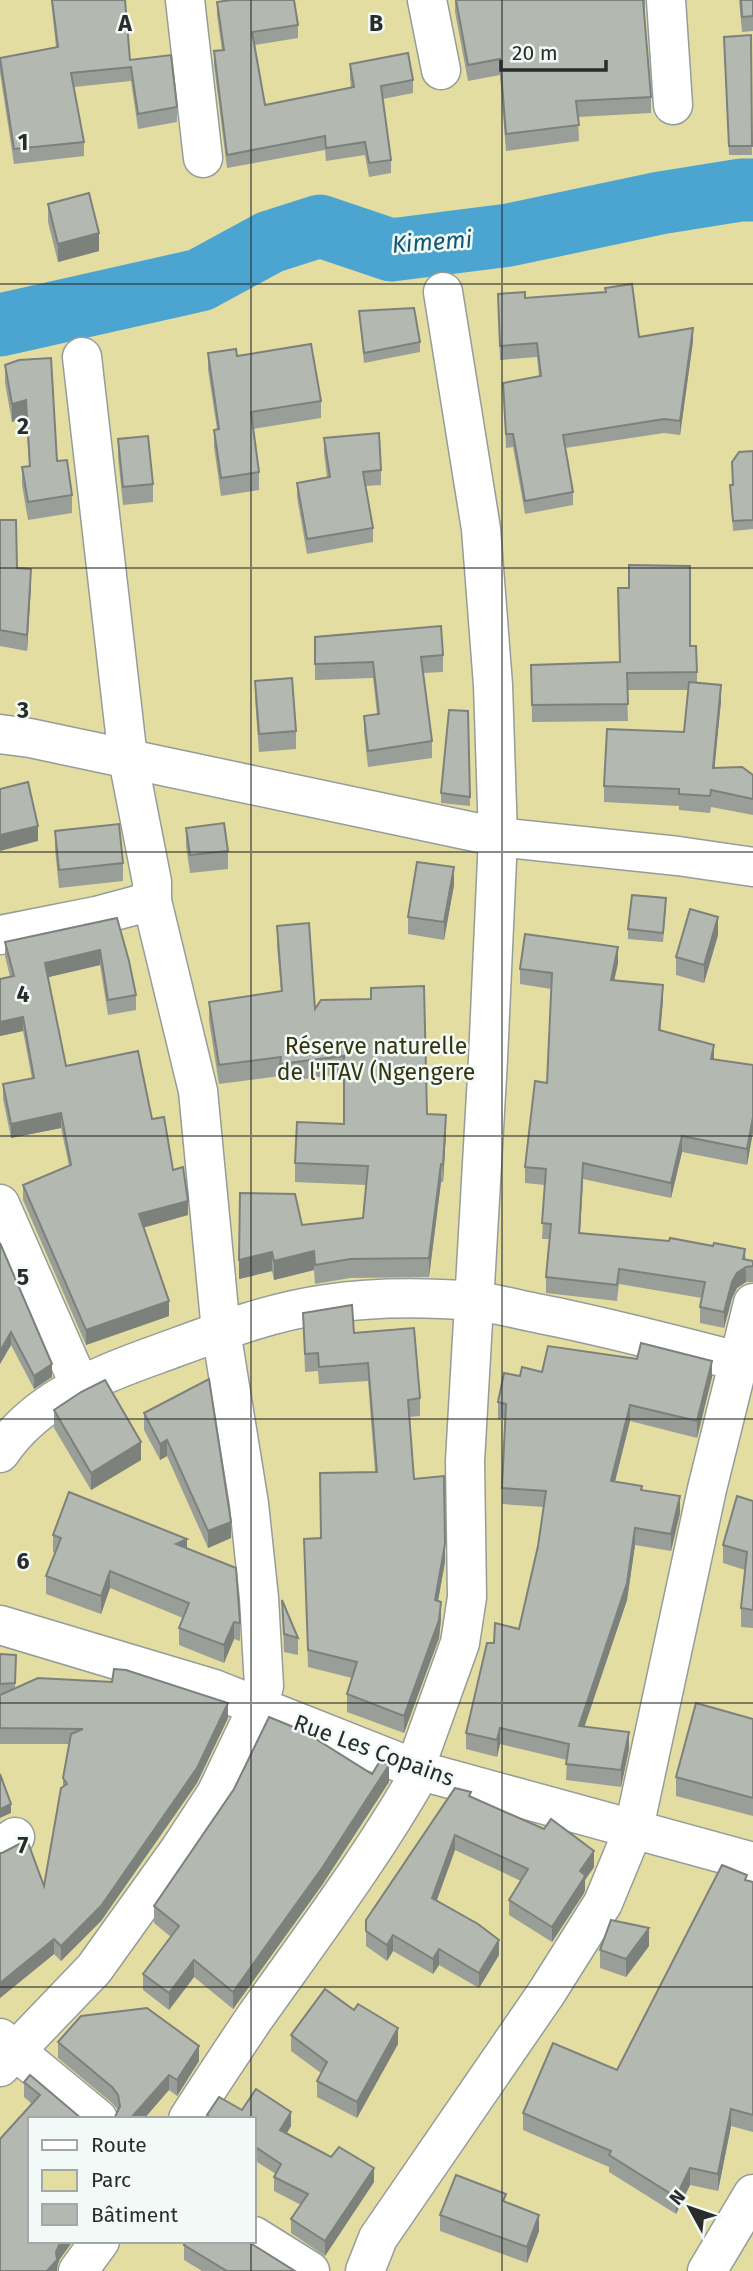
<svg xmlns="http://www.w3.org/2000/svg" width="753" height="2271" viewBox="0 0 753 2271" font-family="'Fira Sans',sans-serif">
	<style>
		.green { fill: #e4dda1; fill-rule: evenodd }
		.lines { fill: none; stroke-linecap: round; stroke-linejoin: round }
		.stream { stroke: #4ca4d1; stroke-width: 10 }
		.river { stroke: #4ca4d1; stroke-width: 63 }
		.minor-casing { stroke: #949d99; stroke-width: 41 }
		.minor { stroke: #fff; stroke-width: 38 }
		.wall { fill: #9a9e98 }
		.shaded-wall { fill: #7d817c }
		.building { fill: #b3b8b1; stroke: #7d817c; stroke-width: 2 }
		.grid { fill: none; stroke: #292c2b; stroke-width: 2; stroke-opacity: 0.55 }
		.labels { text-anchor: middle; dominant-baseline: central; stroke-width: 5; stroke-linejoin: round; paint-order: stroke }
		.park-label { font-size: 23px; fill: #37330d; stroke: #f1faf6 }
		.street-label { font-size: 23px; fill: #292c2b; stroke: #f1faf6 }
		.water-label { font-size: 24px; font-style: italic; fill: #125675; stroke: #f1faf6 }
		.grid-label { font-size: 23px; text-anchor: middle; font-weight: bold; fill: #292c2b; stroke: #f1faf6; stroke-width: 5; stroke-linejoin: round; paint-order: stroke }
	</style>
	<rect width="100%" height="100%" fill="#e3ede9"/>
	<path class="green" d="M0 0H753V2271H0ZM30 2119H254V2241H30Z"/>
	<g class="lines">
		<polyline class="stream" points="741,190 753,176"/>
		<polyline class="river" points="0,325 200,280 270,242 320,226 391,250 509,235 660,203 741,190 753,190"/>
		<g class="minor-casing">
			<g id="minor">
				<polyline points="185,0 203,158"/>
				<polyline points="427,0 441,70"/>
				<polyline points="666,0 673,105"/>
				<polyline points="0,734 30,738 498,837 678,856 753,867"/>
				<polyline points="0,935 96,916 152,901"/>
				<polyline points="0,1204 80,1386"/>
				<path d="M0 1453C36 1399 99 1375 158 1354 213 1334 268 1312 326 1304 374 1297 425 1297 474 1301 496 1303 519 1310 541 1314 607 1327 672 1344 737 1361L753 1362"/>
				<polyline points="0,1625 214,1689 421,1771 753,1862"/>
				<polyline points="415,1768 460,1643 467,1597 465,1461 488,1059 498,837 493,685 481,529 443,292"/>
				<polyline points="0,1847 15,1837"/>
				<polyline points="0,2038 98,2119"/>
				<polyline points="0,2067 94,1969 180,1849 216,1794 258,1706 264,1686 259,1598 249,1504 221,1331 198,1091 152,901 152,882 128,759 82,357"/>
				<path d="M188 2119C209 2086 231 2053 253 2020 311 1938 371 1859 421 1771"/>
				<polyline points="254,2236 310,2271"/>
				<polyline points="78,2271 100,2241"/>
				<polyline points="365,2271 378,2238 547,1992 603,1903 634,1828 707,1489 753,1303"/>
				<polyline points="707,2271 753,2194"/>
			</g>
		</g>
		<use href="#minor" class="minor"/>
	</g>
	<g class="wall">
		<polygon points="51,0 125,0 130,60 177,107 177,122 138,129 131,81 74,87 84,142 84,156 14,164 0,73 0,58 56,47"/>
		<polygon points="455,0 645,0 645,12 644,13 651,97 651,113 578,117 579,141 506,151 500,75 468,81 455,12"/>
		<polygon points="739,0 753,0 753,31 742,32"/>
		<polygon points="217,2 298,25 298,38 255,45 265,105 351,88 350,78 350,64 413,80 413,93 383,99 391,160 391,173 369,177 365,155 326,161 325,150 227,168 214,65 214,51 222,51 217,15"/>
		<polygon points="751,35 752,155 729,155 724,47"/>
		<polygon points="48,204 99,251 58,262 48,222"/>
		<polygon points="498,294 525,298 639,337 693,341 680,435 664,433 565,448 573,492 573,505 525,514 513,447 506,448 503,383 539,377 537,357 500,360"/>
		<polygon points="359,311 420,342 420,352 364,363"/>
		<polygon points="208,353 237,356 321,401 321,418 253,429 259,472 259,490 221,496 214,447 214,430 217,429 208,370"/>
		<polygon points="5,365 57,461 72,495 72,513 28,520 22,485 22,467 29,466 26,417 12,422 5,383"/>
		<polygon points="324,438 381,470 381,485 366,486 373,528 373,542 307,554 297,497 297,483 327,477 324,453"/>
		<polygon points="118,439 153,484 153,502 123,505 118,457"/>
		<polygon points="753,451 753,529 733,531 730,485 733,485"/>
		<polygon points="0,520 17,568 31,586 27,651 0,646"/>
		<polygon points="629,588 690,646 697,672 697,683 721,701 714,768 753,775 753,815 711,807 710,813 679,810 679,806 604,802 604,786 684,732 688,690 627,690 628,721 532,722 531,665 619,662"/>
		<polygon points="315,637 443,655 443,672 423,673 432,741 432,758 368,767 364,732 364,716 377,714 373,678 315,680"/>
		<polygon points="255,681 296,731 296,749 259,752 255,699"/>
		<polygon points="468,711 470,806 441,803 441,793"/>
		<polygon points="186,828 228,851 228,869 190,873 186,846"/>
		<polygon points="55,831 123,863 123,881 59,888 55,849"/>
		<polygon points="454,885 444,940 408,934 408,917"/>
		<polygon points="666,908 663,942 628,939 628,929"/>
		<polygon points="117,918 136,995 136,1010 108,1015 100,965 48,977 66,1066 152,1119 173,1170 188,1215 143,1227 169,1316 86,1345 23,1200 23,1185 69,1166 61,1128 11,1138 3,1099 3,1084 32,1079 23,1031 0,1036 0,979 10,977 5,956 5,942"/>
		<polygon points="277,926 315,1009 446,1133 443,1182 441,1182 429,1277 350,1278 315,1284 314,1270 274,1280 272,1271 239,1279 302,1225 363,1218 366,1185 295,1182 295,1163 344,1124 344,1074 280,1082 280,1076 219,1084 209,1021 209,1002 281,992 277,945"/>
		<polygon points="718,935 704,983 676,975 676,957"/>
		<polygon points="618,963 614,980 663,1000 660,1031 714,1059 753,1065 753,1132 747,1165 682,1152 671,1198 583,1179 580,1233 753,1261 753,1282 746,1282 737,1288 732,1298 724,1328 700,1323 700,1307 702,1298 619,1284 617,1301 546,1293 546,1277 550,1239 542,1239 545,1185 525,1183 525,1167 547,1083 551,989 520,984 520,969"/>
		<polygon points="0,1243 52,1377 34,1389 11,1345 0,1364"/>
		<polygon points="303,1313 354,1333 420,1398 420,1416 409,1417 414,1479 445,1562 438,1601 441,1619 439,1638 404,1733 347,1712 347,1694 352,1678 308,1667 304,1539 321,1538 375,1472 368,1381 319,1384 318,1371 305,1372"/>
		<polygon points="542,1372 712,1377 697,1438 630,1421 615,1482 642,1490 680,1513 671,1551 635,1545 627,1600 584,1727 629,1749 621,1787 566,1780 567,1760 500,1744 497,1757 466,1749 466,1733 494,1643 519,1629 538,1546 544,1507 502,1504 505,1420 498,1419 498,1402 520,1376"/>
		<polygon points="209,1379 231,1538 208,1548 167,1456 160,1460 144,1430 144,1413"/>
		<polygon points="54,1410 141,1460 91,1490 54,1428"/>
		<polygon points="753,1501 753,1628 741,1627 741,1608 745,1570 723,1563 723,1545"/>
		<polygon points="53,1535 187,1548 240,1623 240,1641 234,1639 224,1663 179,1645 179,1628 183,1618 110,1588 101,1614 46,1594 46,1576 55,1553 53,1552"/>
		<polygon points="282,1600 298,1638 298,1655 284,1652"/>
		<polygon points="0,1654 16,1655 15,1688 228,1718 197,1783 101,1921 61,1961 54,1954 0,1998 0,1853 44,1886 63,1787 63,1778 69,1744 0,1744"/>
		<polygon points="753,1719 753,1816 676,1796 676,1777"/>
		<polygon points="372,1774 389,1782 322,1885 233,2009 194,1977 169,2010 143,1990 143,1974 171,1937 154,1923 154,1906"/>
		<polygon points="471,1797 594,1867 585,1880 585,1890 584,1893 552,1942 509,1915 509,1900 521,1881 455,1850 437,1900 499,1955 479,1988 439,1965 433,1974 393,1951 387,1961 366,1946 366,1920"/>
		<polygon points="747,1880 753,1882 753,2132 731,2126 718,2191 690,2185 676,2214 609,2172 609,2167 523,2130 523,2113 617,2070"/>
		<polygon points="649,1946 626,1977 600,1968 600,1950"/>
		<polygon points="291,2035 398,2044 357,2118 317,2097 317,2081 321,2073 291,2051"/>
		<polygon points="58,2042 199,2061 177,2096 169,2090 115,2117 118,2110 112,2103 58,2058"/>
		<polygon points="24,2082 82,2119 57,2271 32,2104 24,2097"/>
		<polygon points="242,2110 291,2126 287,2133 374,2182 325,2256 291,2233 291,2219 301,2205 274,2191 274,2177 276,2174 254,2160 254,2119 207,2119 207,2115"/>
		<polygon points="506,2202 539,2231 527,2263 440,2231 440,2215"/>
		<polygon points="180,2241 247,2241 295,2271 202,2271 184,2260 184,2245"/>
	</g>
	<g class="shaded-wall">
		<polygon points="99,233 99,251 58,262 58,244"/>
		<polygon points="693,328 693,341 680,435 680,421"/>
		<polygon points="26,400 26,417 12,422 12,404"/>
		<polygon points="31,569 31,586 27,651 27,635"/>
		<polygon points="721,685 721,701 713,784 713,768"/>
		<polygon points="38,826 38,841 0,851 0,835"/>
		<polygon points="454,867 454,885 444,940 444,922"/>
		<polygon points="718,917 718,935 704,983 704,965"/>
		<polygon points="618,947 618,963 611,995 611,980"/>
		<polygon points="100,950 100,965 45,978 45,963"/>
		<polygon points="663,985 663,1000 659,1046 659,1030"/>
		<polygon points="23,1017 23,1031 0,1036 0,1022"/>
		<polygon points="714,1045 714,1061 711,1059"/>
		<polygon points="61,1113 61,1128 11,1138 11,1124"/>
		<polygon points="446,1115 446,1133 443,1182 443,1164"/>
		<polygon points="753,1117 753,1132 747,1165 747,1149"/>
		<polygon points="682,1136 682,1152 671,1198 671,1183"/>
		<polygon points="583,1163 583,1179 579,1249 579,1233"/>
		<polygon points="441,1164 441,1182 429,1277 429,1258"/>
		<polygon points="188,1201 188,1215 139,1229 139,1214"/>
		<polygon points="745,1249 746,1282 737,1288 732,1298 724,1328 724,1312 732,1282 743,1259"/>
		<polygon points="314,1251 314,1270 274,1280 274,1261"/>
		<polygon points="272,1252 272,1271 239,1279 239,1260"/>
		<polygon points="169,1301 169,1316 86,1345 86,1330"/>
		<polygon points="11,1332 11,1345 0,1364 0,1351"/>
		<polygon points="712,1361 712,1377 697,1438 697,1421"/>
		<polygon points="52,1364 52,1377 34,1389 34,1376"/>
		<polygon points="630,1405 630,1421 611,1497 611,1481"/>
		<polygon points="167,1440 167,1456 160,1460 160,1444"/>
		<polygon points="141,1442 141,1460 91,1490 91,1473"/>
		<polygon points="680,1496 680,1513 671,1551 671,1534"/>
		<polygon points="231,1522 231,1538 208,1548 208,1531"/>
		<polygon points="635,1528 635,1545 627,1600 579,1743 579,1726"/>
		<polygon points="187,1539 187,1557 176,1544"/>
		<polygon points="445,1544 445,1562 435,1617 435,1600"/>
		<polygon points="110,1571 110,1588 101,1614 101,1596"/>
		<polygon points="441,1602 441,1619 439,1638 404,1733 404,1716"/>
		<polygon points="234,1622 234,1639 224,1663 224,1645"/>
		<polygon points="228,1703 228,1718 197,1783 101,1921 61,1961 61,1946"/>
		<polygon points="500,1728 500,1744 497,1757 497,1740"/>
		<polygon points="629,1732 629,1749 621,1787 621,1770"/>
		<polygon points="389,1765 389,1782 322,1885 233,2009 233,1992"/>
		<polygon points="11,1804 11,1813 0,1818 0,1809"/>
		<polygon points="455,1835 455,1850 432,1913 432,1898"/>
		<polygon points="594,1851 594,1867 585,1880 585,1890 584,1893 552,1942 552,1927 580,1871"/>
		<polygon points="649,1928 649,1946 626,1977 626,1959"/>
		<polygon points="393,1935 393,1951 387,1961 387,1945"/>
		<polygon points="54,1939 54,1954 0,1998 0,1983"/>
		<polygon points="499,1940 499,1955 479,1988 479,1973"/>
		<polygon points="439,1949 439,1965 433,1974 433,1959"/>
		<polygon points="194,1960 194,1977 169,2010 169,1993"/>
		<polygon points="398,2028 398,2044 357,2118 357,2102"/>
		<polygon points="199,2046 199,2061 177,2096 177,2080"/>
		<polygon points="169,2075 169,2090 144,2119 130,2119"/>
		<polygon points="731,2109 731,2126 718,2191 718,2174"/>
		<polygon points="291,2112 291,2126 280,2144 280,2130"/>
		<polygon points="374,2168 374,2182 325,2256 325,2241"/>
		<polygon points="690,2168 690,2185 676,2214 676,2197"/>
		<polygon points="539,2215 539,2231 527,2263 527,2247"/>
		<polygon points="61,2241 73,2241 60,2259 57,2266 57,2271 47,2271"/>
	</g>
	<g class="building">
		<polygon points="52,0 125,0 130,60 171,55 177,107 138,114 131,67 71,73 84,142 14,149 0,58 58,47"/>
		<polygon points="231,0 294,0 298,25 252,32 265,105 354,87 350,64 408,53 413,80 381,86 391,160 369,163 365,142 326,148 325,136 227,155 214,51 224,50 217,2"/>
		<polygon points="456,0 643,0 651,97 576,101 579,125 506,134 500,59 468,65"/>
		<polygon points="741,0 753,0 753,16 742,17"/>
		<polygon points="751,35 752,146 729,146 724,37"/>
		<polygon points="89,193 99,233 58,244 48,204"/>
		<polygon points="632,284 639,337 693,328 680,421 664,419 563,435 573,492 525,501 513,434 506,434 503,383 541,376 537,343 500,346 498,294 525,292 525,298 606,292 605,288"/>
		<polygon points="414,308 420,342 364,353 359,311"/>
		<polygon points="311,344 321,401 251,412 259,472 221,478 214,430 219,429 208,353 236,349 237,356"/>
		<polygon points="51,358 57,461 67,460 72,495 28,502 22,467 30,466 26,400 12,404 5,365 19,360"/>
		<polygon points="379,433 381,470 363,472 373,528 307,539 297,483 330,477 324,438"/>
		<polygon points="148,436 153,484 123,487 118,439"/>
		<polygon points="753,451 753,520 733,521 730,485 733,485 732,462 739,452"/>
		<polygon points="0,520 16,520 17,568 31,569 27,635 0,630"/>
		<polygon points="629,565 690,566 690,646 696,646 697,672 627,673 628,704 532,705 531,665 620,662 618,588 629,588"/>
		<polygon points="441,626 443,655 421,657 432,741 368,751 364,716 379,714 373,662 315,664 315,637"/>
		<polygon points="292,678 296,731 259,734 255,681"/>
		<polygon points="689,682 721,685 713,768 742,767 753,775 753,799 711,790 710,796 679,794 679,789 604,786 607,729 684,732"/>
		<polygon points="449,710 468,711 470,797 441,793"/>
		<polygon points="28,782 38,826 0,835 0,789"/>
		<polygon points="224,823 228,851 190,855 186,828"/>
		<polygon points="119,824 123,863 59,870 55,831"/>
		<polygon points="417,862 454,867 444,922 408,917"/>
		<polygon points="632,895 666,898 663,933 628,929"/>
		<polygon points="690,909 718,917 704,965 676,957"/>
		<polygon points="117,918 129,961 136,995 108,1000 100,950 45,963 66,1066 138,1051 152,1119 164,1117 173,1170 183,1167 188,1201 139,1214 169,1301 86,1330 23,1185 71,1165 61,1113 11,1124 3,1084 34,1078 23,1017 0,1022 0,979 14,976 5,942"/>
		<polygon points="309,923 315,1009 321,1000 371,999 371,988 424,986 427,1114 446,1115 443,1164 441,1164 429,1258 350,1259 315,1265 314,1251 274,1261 272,1252 239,1260 240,1193 295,1194 302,1225 363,1218 368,1166 295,1163 297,1122 344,1124 344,1056 280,1064 281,1057 219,1065 209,1002 282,991 277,926"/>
		<polygon points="525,934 618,947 611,980 663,985 659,1030 714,1045 711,1059 753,1065 753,1117 747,1149 682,1136 671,1183 583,1163 579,1233 669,1241 670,1238 713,1246 714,1243 745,1249 743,1259 753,1261 753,1266 746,1267 737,1273 732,1282 724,1312 700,1307 705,1282 619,1269 617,1285 546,1277 551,1224 542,1223 546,1169 525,1167 535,1081 547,1083 552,973 520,969"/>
		<polygon points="0,1243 52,1364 34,1376 11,1332 0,1351"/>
		<polygon points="352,1305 354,1333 414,1328 420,1398 408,1400 414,1479 444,1476 445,1544 435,1600 441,1602 439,1620 404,1716 347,1694 357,1662 308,1650 304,1539 321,1538 320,1473 377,1472 368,1363 319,1367 318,1353 305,1354 303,1313"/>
		<polygon points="641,1343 712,1361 697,1421 630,1405 611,1481 642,1486 641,1490 680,1496 671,1534 635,1528 627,1583 579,1726 629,1732 621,1770 566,1764 569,1744 500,1728 497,1740 466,1733 487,1643 494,1643 495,1623 519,1629 538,1546 546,1491 502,1488 506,1404 498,1402 504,1373 520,1376 522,1367 542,1372 548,1346 637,1359"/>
		<polygon points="209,1379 231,1522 208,1531 167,1440 160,1444 144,1413"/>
		<polygon points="105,1380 141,1442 91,1473 54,1410 81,1392"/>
		<polygon points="69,1492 187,1539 176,1544 236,1568 240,1623 234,1622 224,1645 179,1628 189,1603 110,1571 101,1596 46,1576 61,1538 53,1535"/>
		<polygon points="737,1496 753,1501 753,1610 741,1608 747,1552 723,1545"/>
		<polygon points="282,1600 298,1638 284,1634"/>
		<polygon points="0,1654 16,1655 15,1683 0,1684"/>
		<polygon points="114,1669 126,1670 228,1703 197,1768 101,1906 61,1946 54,1939 0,1983 0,1853 2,1853 27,1840 44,1886 61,1788 67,1784 63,1778 71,1734 83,1729 0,1728 0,1695 38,1678 112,1682"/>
		<polygon points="696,1703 753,1719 753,1798 676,1777"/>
		<polygon points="269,1717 303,1731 372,1774 380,1761 389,1765 322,1868 233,1992 194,1960 169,1993 143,1974 179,1926 154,1906 234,1789"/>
		<polygon points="0,1774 11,1804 0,1809"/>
		<polygon points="455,1788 471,1792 469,1796 544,1829 551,1819 594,1851 580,1871 585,1875 584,1878 552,1927 509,1900 528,1869 455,1835 432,1898 478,1924 499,1940 479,1973 439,1949 433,1959 393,1935 387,1945 366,1931 366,1920"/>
		<polygon points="722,1865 747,1875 745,1880 753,1882 753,2115 731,2109 718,2174 690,2168 676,2197 609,2155 611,2151 523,2113 553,2043 617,2070"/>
		<polygon points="611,1920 649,1928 626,1959 600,1950"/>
		<polygon points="325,1989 354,2010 358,2004 398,2028 357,2102 317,2081 327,2062 291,2035"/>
		<polygon points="147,2008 199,2046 177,2080 169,2075 130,2119 113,2119 115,2117 120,2106 118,2095 112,2087 58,2042 81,2016"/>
		<polygon points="30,2075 82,2119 30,2119 30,2241 61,2241 56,2252 57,2260 47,2271 0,2271 0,2139 40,2095 24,2082"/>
		<polygon points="256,2089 291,2112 280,2130 331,2157 339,2147 374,2168 325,2241 291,2219 308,2194 274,2177 281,2164 254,2146 254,2119 213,2119 207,2115 219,2097 242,2110"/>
		<polygon points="456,2175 506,2194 503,2201 539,2215 527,2247 440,2215"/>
		<polygon points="186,2241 247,2241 295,2271 227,2271 184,2245"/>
	</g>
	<path class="grid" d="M251 0V2119M502 0V2271M0 284H753M0 568H753M0 852H753M0 1136H753M0 1419H753M0 1703H753M0 1987H753M251 2241V2271"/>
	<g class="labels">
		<g class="park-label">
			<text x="376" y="1046">Réserve naturelle<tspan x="376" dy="26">de l'ITAV (Ngengere</tspan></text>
		</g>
		<g class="street-label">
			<text transform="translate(374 1750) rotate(20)">Rue Les Copains</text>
		</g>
		<g class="water-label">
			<text transform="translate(432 242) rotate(-4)">Kimemi</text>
		</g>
	</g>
	<g class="grid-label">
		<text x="125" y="31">A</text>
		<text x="376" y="31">B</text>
		<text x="23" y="150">1</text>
		<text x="23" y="434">2</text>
		<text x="23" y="718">3</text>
		<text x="23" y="1002">4</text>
		<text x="23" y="1285">5</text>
		<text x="23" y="1569">6</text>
		<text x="23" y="1853">7</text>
	</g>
	<rect x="28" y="2117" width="228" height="126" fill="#f1faf6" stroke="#a1a8a5" stroke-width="2"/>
	<rect x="42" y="2140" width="35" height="10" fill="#ffffff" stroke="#a1a8a5" stroke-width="2"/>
	<text x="91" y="2152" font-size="21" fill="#292c2b">Route</text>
	<rect x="42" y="2170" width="35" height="21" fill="#e4dda1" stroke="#a1a8a5" stroke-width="2"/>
	<text x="91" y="2187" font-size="21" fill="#292c2b">Parc</text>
	<rect x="42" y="2204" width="35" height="21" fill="#b3b8b1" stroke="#a1a8a5" stroke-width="2"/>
	<text x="91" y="2222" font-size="21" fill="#292c2b">Bâtiment</text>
	<g transform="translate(690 2208) rotate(310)" stroke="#f1faf6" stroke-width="5" paint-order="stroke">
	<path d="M0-5L12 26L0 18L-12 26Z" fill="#292c2b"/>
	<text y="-10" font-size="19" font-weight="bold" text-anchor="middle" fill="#292c2b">N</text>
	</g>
	<path d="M501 60v10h105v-10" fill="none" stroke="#292c2b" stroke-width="3.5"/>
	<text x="512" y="60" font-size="21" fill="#292c2b" stroke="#f1faf6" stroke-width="5" paint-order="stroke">20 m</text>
</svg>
